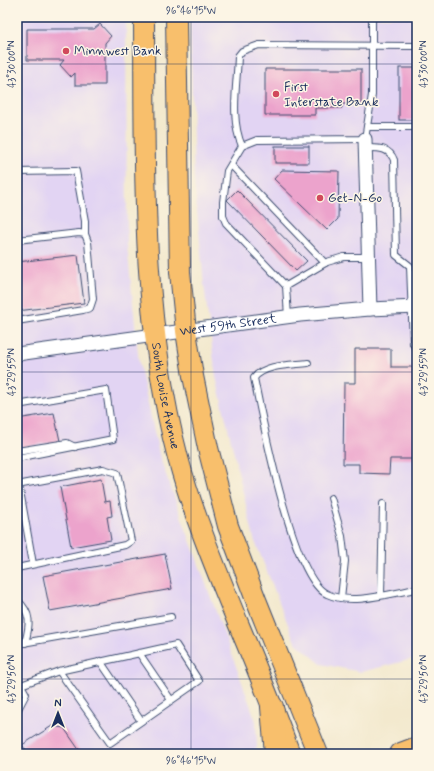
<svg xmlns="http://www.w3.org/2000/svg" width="434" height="771" viewBox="0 0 434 771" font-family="Mynerve,sans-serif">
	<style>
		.built { fill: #e2d4f3 }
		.building { fill: #eca3cc }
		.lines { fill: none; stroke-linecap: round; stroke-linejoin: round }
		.service-casing { stroke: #3b4b6f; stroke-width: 8 }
		.minor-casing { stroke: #3b4b6f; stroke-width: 15 }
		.primary-casing { stroke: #3b4b6f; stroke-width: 22 }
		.motorway-casing { stroke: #3b4b6f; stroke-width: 24 }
		.service { stroke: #fff; stroke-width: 6 }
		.minor { stroke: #fff; stroke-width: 13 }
		.primary { stroke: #f8bf6c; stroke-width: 20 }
		.motorway { stroke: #f8bf6c; stroke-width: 22 }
		.ticks { fill: none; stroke: #1b2f5e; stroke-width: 1; stroke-opacity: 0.45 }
		.poi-dot { fill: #d1495b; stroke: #fcf5e5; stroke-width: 1.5 }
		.labels { text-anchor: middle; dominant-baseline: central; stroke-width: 3; stroke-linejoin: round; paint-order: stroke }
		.poi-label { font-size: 13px; fill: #1b2f5e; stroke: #fcf5e5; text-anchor: start }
		.street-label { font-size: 13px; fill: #1b2f5e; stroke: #fcf5e5 }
		.neatline { fill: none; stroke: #1b2f5e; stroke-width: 1.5 }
		.ticks-label { font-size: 10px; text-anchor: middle; fill: #1b2f5e }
	</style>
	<rect width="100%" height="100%" fill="#fcf5e5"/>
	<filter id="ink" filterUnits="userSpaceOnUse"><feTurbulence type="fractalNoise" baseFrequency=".025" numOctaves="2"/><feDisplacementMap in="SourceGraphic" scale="8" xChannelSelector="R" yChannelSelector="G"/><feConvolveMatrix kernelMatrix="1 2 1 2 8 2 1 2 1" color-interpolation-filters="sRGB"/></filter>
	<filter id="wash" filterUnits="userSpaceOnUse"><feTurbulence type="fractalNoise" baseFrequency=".012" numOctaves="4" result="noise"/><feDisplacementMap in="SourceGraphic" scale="16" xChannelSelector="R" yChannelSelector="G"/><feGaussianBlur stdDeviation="0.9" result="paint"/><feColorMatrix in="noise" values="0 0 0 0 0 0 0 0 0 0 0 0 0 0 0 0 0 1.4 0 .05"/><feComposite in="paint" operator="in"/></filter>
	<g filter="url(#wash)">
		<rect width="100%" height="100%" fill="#f3e9ce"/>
		<g class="built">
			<polygon points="17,17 126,17 127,245 139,363 160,458 256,721 257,747 254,754 17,754"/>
			<polygon points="190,17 417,17 417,658 361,672 321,664 295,642 254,539 216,377 204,285 194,178"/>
		</g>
		<g id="blocks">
			<g class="building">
				<polygon points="100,24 111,36 105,43 105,85 75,85 75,73 71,77 60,65 64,60 27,60 27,29 94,29"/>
				<rect x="399" y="68" width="18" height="52"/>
				<polygon points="265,69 361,69 361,104 342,104 342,108 315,108 315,115 265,115"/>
				<rect x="275" y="146" width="34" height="17"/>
				<polygon points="282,170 339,171 338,219 327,230 274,179"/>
				<polygon points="237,190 307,261 296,271 227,200"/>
				<polygon points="78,255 84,303 17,311 17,262"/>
				<polygon points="355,349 391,349 391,367 417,367 417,459 390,459 389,474 359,473 359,464 343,464 344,383 355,383"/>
				<polygon points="54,413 60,441 17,448 17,419"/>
				<polygon points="101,479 105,502 110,501 112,516 107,517 111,540 71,547 60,487"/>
				<polygon points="165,554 172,589 50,611 43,576"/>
				<polygon points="52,726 64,728 82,754 22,754 27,751 22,745"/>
			</g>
		</g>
	</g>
	<g filter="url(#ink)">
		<use href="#blocks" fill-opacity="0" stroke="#3b4b6f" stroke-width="1"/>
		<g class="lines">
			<g class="service-casing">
				<g id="service">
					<polyline points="367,127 417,127"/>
					<path d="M242 146C230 119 237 85 238 56L242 51 259 45 417 46"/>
					<path d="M366 148C378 148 389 147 394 160L396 255 410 266 413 344 417 349"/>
					<polyline points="231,165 325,263"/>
					<polyline points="17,172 76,171 85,221 85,234"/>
					<polyline points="17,240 79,233 85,234 88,242 93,299 90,308 83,310 17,321"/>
					<polyline points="286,286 226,223 223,216 223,202 227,171 242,146 257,140 365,139 372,95 372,17"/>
					<polyline points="288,317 286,286 327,262 344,257 368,257"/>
					<path d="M308 363C293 365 264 364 254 378 262 417 292 579 327 594 352 606 391 593 417 589"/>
					<polyline points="17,405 106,390 113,439 17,458"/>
					<polyline points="17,451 67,443 75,447"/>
					<polyline points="17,485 103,469 117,473 131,541 125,545 17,568"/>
					<polyline points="19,485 33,564"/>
					<polyline points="331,498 342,536 345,561 341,598"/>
					<polyline points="381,595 383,504"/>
					<path d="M17 600C32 613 30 625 25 643"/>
					<polyline points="17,644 171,617"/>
					<polyline points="139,653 171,700"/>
					<polyline points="100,661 141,721"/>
					<polyline points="17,684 21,685 26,694 17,711"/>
					<polyline points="21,685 59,671 176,645 199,681 110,743 59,671"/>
				</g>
			</g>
			<g class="minor-casing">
				<g id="minor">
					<polyline points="365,139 370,309"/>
					<path id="s1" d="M17 354 300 315 370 309 417 307"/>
				</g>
			</g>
			<g class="primary-casing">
				<g id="primary">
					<path id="s2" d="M144 17C145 164 140 314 178 458 193 514 216 569 238 623 256 666 274 710 290 754"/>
					<polyline points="176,17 180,272 186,331 193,376 208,448 228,526 256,600 318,754"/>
				</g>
			</g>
			<g class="motorway-casing">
				<g id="motorway">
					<polyline points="272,707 276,754"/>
					<polyline points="401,754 417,748"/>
				</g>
			</g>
			<use href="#service" class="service"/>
			<use href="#minor" class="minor"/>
			<use href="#primary" class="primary"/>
			<use href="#motorway" class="motorway"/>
		</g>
	</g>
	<path class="ticks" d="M191 17V754M415 17V754M17 64H417M17 372H417M17 679H417"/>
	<g class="poi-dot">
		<circle cx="66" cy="51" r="4"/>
		<circle cx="276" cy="94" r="4"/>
		<circle cx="320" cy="198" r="4"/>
	</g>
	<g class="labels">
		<g class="poi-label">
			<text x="74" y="51">Minnwest Bank</text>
			<text x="284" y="87">First<tspan x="284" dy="15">Interstate Bank</tspan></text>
			<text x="328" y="198">Get-N-Go</text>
		</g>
		<g class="street-label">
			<text stroke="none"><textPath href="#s1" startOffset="213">West 59th Street</textPath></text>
			<text stroke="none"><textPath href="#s2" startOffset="380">South Louise Avenue</textPath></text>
		</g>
	</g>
	<rect width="434" height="771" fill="none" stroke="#fcf5e5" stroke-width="44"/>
	<g transform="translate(58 713)" stroke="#fcf5e5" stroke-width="3" paint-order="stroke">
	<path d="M0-3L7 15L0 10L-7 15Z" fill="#1b2f5e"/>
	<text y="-6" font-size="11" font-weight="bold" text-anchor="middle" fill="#1b2f5e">N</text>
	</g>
	<rect x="22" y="22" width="390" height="727" class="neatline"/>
	<g class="ticks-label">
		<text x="191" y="14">96°46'15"W</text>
		<text transform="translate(11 64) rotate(-90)" y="4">43°30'00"N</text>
		<text transform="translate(423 64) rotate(-90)" y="4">43°30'00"N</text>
		<text transform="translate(11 372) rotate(-90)" y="4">43°29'55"N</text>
		<text transform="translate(423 372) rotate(-90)" y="4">43°29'55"N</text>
		<text transform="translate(11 679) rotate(-90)" y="4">43°29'50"N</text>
		<text transform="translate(423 679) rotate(-90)" y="4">43°29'50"N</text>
		<text x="191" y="764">96°46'15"W</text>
	</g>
</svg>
